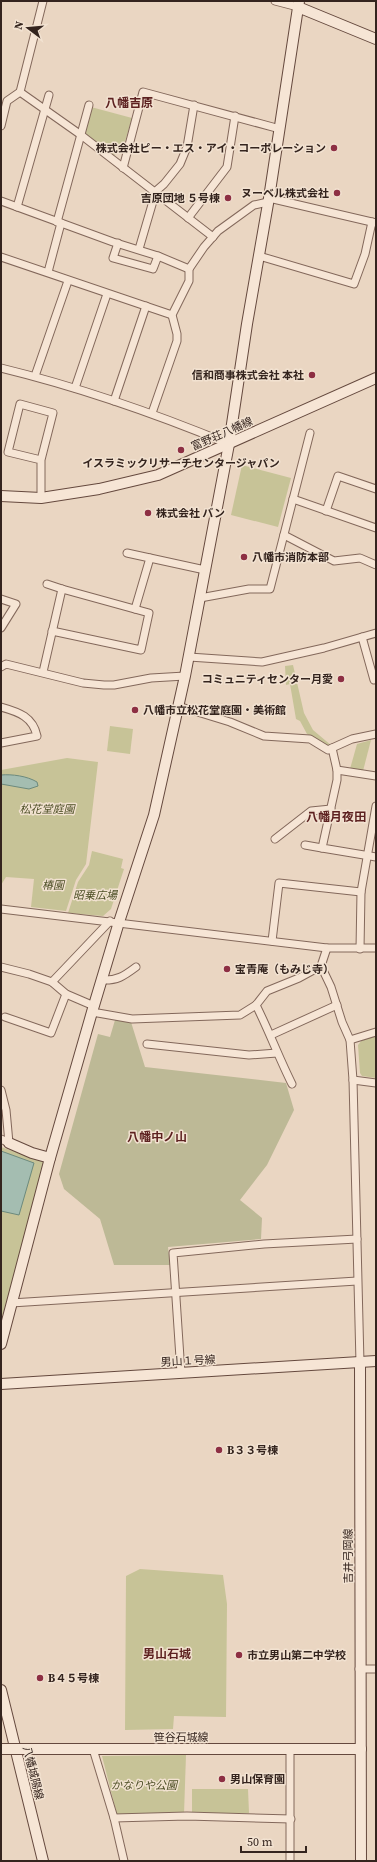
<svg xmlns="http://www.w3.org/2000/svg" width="377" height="1862" viewBox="0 0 377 1862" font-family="'Source Serif 4','Noto Sans JP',serif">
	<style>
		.green { fill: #c7c397 }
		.cemetery { fill: #bdb996 }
		.water { fill: #a4bdb1; stroke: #6c8a7d }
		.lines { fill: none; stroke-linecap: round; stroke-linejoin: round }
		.street-casing { stroke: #83685b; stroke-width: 9 }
		.secondary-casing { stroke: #65493e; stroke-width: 12 }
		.street { stroke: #f6e5d5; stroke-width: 7 }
		.secondary { stroke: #f6e5d5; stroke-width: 10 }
		.secondary-bridge-casing { stroke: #65493e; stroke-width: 12; stroke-linecap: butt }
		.secondary-bridge { stroke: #f6e5d5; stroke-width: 10 }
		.poi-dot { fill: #8d2f43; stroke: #f2e2d1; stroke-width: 1.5 }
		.labels { text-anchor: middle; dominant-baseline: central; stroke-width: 3; stroke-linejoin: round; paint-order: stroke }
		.poi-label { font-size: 11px; font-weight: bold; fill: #34241e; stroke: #f2e2d1; text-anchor: start }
		.street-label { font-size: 11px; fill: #34241e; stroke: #f2e2d1 }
		.park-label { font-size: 11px; font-style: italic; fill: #4d4f26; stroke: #f2e2d1 }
		.neighbourhood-label { font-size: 12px; font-weight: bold; fill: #5d2120; stroke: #f2e2d1 }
	</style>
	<rect width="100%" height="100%" fill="#ead6c2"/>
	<g class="green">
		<polygon points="91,107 132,118 122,152 114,155 84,133"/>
		<polygon points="242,465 291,478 278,527 231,515"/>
		<polygon points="293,665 304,713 313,730 332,746 329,747 307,734 300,721 296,719 290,684 286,685 285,666"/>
		<polygon points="110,726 133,729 130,754 107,751"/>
		<polygon points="371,740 363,771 350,769 357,744"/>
		<polygon points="67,758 98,762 86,864 76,880 66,911 31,907 34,879 6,877 1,885 1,770"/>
		<polygon points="92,851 123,859 121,868 124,869 111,909 103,916 68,913 78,882 89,865"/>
		<polygon points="376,1035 376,1078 362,1076 360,1073 358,1045 362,1040"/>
		<polygon points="1,1147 37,1159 45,1163 1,1321"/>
		<polygon points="140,1569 223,1575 227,1604 226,1717 174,1716 173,1729 125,1730 126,1576"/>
		<polygon points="186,1755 184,1814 117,1815 102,1756"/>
		<polygon points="192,1789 248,1789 249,1813 192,1813"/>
	</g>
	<polygon class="cemetery" points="115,1020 131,1022 145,1067 286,1083 294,1110 267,1165 240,1200 262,1218 261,1239 168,1247 170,1265 114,1265 100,1219 64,1189 59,1174 98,1034 110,1037"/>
	<g class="water">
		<path d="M1 775C12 774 27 776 37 782L38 786 29 789 1 784Z"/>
		<polygon points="1,1151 34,1163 19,1215 1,1211"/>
	</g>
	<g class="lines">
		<g class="street-casing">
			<g id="street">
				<polyline points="275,1 298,7"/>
				<polyline points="20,92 81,135 213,237"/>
				<polyline points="1,126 7,101 20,92 43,1"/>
				<polyline points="123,168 143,92 280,129"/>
				<polyline points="269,198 376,223"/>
				<polyline points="1,201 113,242 158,256 189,269"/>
				<polyline points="17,207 49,95"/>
				<polyline points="188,218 227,167 235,116"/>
				<polyline points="57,222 89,105"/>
				<polyline points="118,243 113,258 153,269 158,256"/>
				<polyline points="139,249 156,191 164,184 180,164 187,147 194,105"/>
				<polyline points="259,256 354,284 365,254 372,222"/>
				<polyline points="1,257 172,315"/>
				<polyline points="48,272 61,223"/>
				<path d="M1 368C79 387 154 413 229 444"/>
				<polyline points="35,376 68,281"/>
				<polyline points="75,388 107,294"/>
				<polyline points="114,401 146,306"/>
				<polyline points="152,413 177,341 177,334 172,315 189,281 189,269 204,247 218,231 254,205 268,202"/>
				<polyline points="41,498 41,460 53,413 20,404 8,452 41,460"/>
				<polyline points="293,499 376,528"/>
				<polyline points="326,511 338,476 376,489"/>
				<polyline points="284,535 334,561 360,558 376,565"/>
				<polyline points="127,553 205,570"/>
				<polyline points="47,584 62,589 149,613 141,650 52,631"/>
				<polyline points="200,598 249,589 270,589 310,433"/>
				<polyline points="1,599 16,604 1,628"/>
				<polyline points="135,609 150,558"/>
				<polyline points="362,637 374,680"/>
				<polyline points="189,657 262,662 324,648 376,633"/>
				<polyline points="1,667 6,664 83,683 104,685 114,685 151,678 185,676"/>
				<polyline points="43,672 62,589"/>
				<polyline points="178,706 230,722 264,736 310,739 328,750 332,748"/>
				<path d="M1 707C19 712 33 717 37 736L1 743"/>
				<polyline points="376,734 352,739 332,748 337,770 376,776"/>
				<polyline points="337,770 337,780 322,848 376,857"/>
				<polyline points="275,839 311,811 331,809"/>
				<polyline points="305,845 322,848"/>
				<polyline points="1,909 327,948 376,948"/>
				<polyline points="272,941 279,883 361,892 376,806"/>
				<polyline points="327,948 321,966 331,987 342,1022 350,1040 353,1080 360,1363"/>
				<polyline points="360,949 361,892"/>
				<polyline points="1,967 29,974 52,982 66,994 94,1006"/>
				<path d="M101 980C117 981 124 976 136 967"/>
				<polyline points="52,982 110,921"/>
				<path d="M256 1005C269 1031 279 1058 292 1084"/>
				<polyline points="92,1012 132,1019 240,1015 256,1005 267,991 299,978 321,966"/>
				<polyline points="5,1017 51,1033 66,994"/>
				<polyline points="271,1035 337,1005"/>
				<polyline points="350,1040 376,1032"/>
				<polyline points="147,1044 249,1055 277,1053"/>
				<polyline points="353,1080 376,1083"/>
				<polyline points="1,1090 6,1110 9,1143 1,1139"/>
				<polyline points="11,1303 357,1281"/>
				<polyline points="181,1373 173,1253 264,1244 357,1239"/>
				<polyline points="359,1669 376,1669"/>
				<polyline points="93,1749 114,1818 124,1861"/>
				<polyline points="290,1749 290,1861"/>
				<polyline points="114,1818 187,1816 291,1819"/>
			</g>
		</g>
		<g class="secondary-casing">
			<g id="secondary">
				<polyline points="298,7 376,39"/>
				<polyline points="1,496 41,498 99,489 158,475 376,378"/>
				<polyline points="9,1143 32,1153 50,1158"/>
				<polyline points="1,1344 50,1158 92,1012 119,922 154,815 185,676 229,444 247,324 269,198 299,1"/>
				<polyline points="360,1363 361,1861"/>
				<polyline points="1,1384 376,1361"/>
				<polyline points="1,1690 43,1861"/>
				<polyline points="38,1749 361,1749"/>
			</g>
		</g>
		<use href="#street" class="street"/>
		<use href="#secondary" class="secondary"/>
		<g class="secondary-bridge-casing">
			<polyline id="secondary-bridge" points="1,1749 38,1749"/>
		</g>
		<use href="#secondary-bridge" class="secondary-bridge"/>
	</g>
	<g class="poi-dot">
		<circle cx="334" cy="148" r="4"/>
		<circle cx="337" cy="193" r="4"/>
		<circle cx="228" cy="198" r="4"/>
		<circle cx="312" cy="375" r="4"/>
		<circle cx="181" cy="450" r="4"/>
		<circle cx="148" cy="513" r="4"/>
		<circle cx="244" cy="557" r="4"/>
		<circle cx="341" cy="679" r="4"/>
		<circle cx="135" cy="710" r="4"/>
		<circle cx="227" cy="969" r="4"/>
		<circle cx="219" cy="1450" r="4"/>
		<circle cx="239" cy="1655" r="4"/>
		<circle cx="40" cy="1678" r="4"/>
		<circle cx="222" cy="1779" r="4"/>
	</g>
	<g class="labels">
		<g class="poi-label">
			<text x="326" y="148" text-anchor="end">株式会社ピー・エス・アイ・コーポレーション</text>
			<text x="329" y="193" text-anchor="end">ヌーベル株式会社</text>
			<text x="220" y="198" text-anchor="end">吉原団地 ５号棟</text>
			<text x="304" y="375" text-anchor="end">信和商事株式会社 本社</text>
			<text x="181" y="463" text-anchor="middle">イスラミックリサーチセンタージャパン</text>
			<text x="156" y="513">株式会社 バン</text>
			<text x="252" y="557">八幡市消防本部</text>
			<text x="333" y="679" text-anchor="end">コミュニティセンター月愛</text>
			<text x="143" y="710">八幡市立松花堂庭園・美術館</text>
			<text x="235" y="969">宝青庵（もみじ寺）</text>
			<text x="227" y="1450">B３３号棟</text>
			<text x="247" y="1655">市立男山第二中学校</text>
			<text x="48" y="1678">B４５号棟</text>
			<text x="230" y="1779">男山保育園</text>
		</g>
		<g class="street-label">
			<text transform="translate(222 434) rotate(-24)">富野荘八幡線</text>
			<text transform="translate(188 1361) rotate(-3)">男山１号線</text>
			<text transform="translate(348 1556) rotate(-90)">吉井弓岡線</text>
			<text x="181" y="1737">笹谷石城線</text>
			<text transform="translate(33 1773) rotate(76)">八幡城陽線</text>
		</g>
		<g class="park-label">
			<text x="47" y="809">松花堂庭園</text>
			<text x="53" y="885">椿園</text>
			<text x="95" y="895">昭乗広場</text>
			<text x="144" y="1785">かなりや公園</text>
		</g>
		<g class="neighbourhood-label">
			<text x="129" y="103">八幡吉原</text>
			<text x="336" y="817">八幡月夜田</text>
			<text x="157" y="1137">八幡中ノ山</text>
			<text x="167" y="1654">男山石城</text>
		</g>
	</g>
	<rect width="377" height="1862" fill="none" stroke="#34241e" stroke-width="4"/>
	<g transform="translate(28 28) rotate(286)" stroke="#f2e2d1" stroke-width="3" paint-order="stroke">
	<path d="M0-3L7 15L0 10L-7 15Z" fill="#34241e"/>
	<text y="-6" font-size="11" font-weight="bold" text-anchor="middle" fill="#34241e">N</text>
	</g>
	<path d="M241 1846v6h65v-6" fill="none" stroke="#34241e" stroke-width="2"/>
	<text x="247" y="1846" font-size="12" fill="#34241e" stroke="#f2e2d1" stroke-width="3" paint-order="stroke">50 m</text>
</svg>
